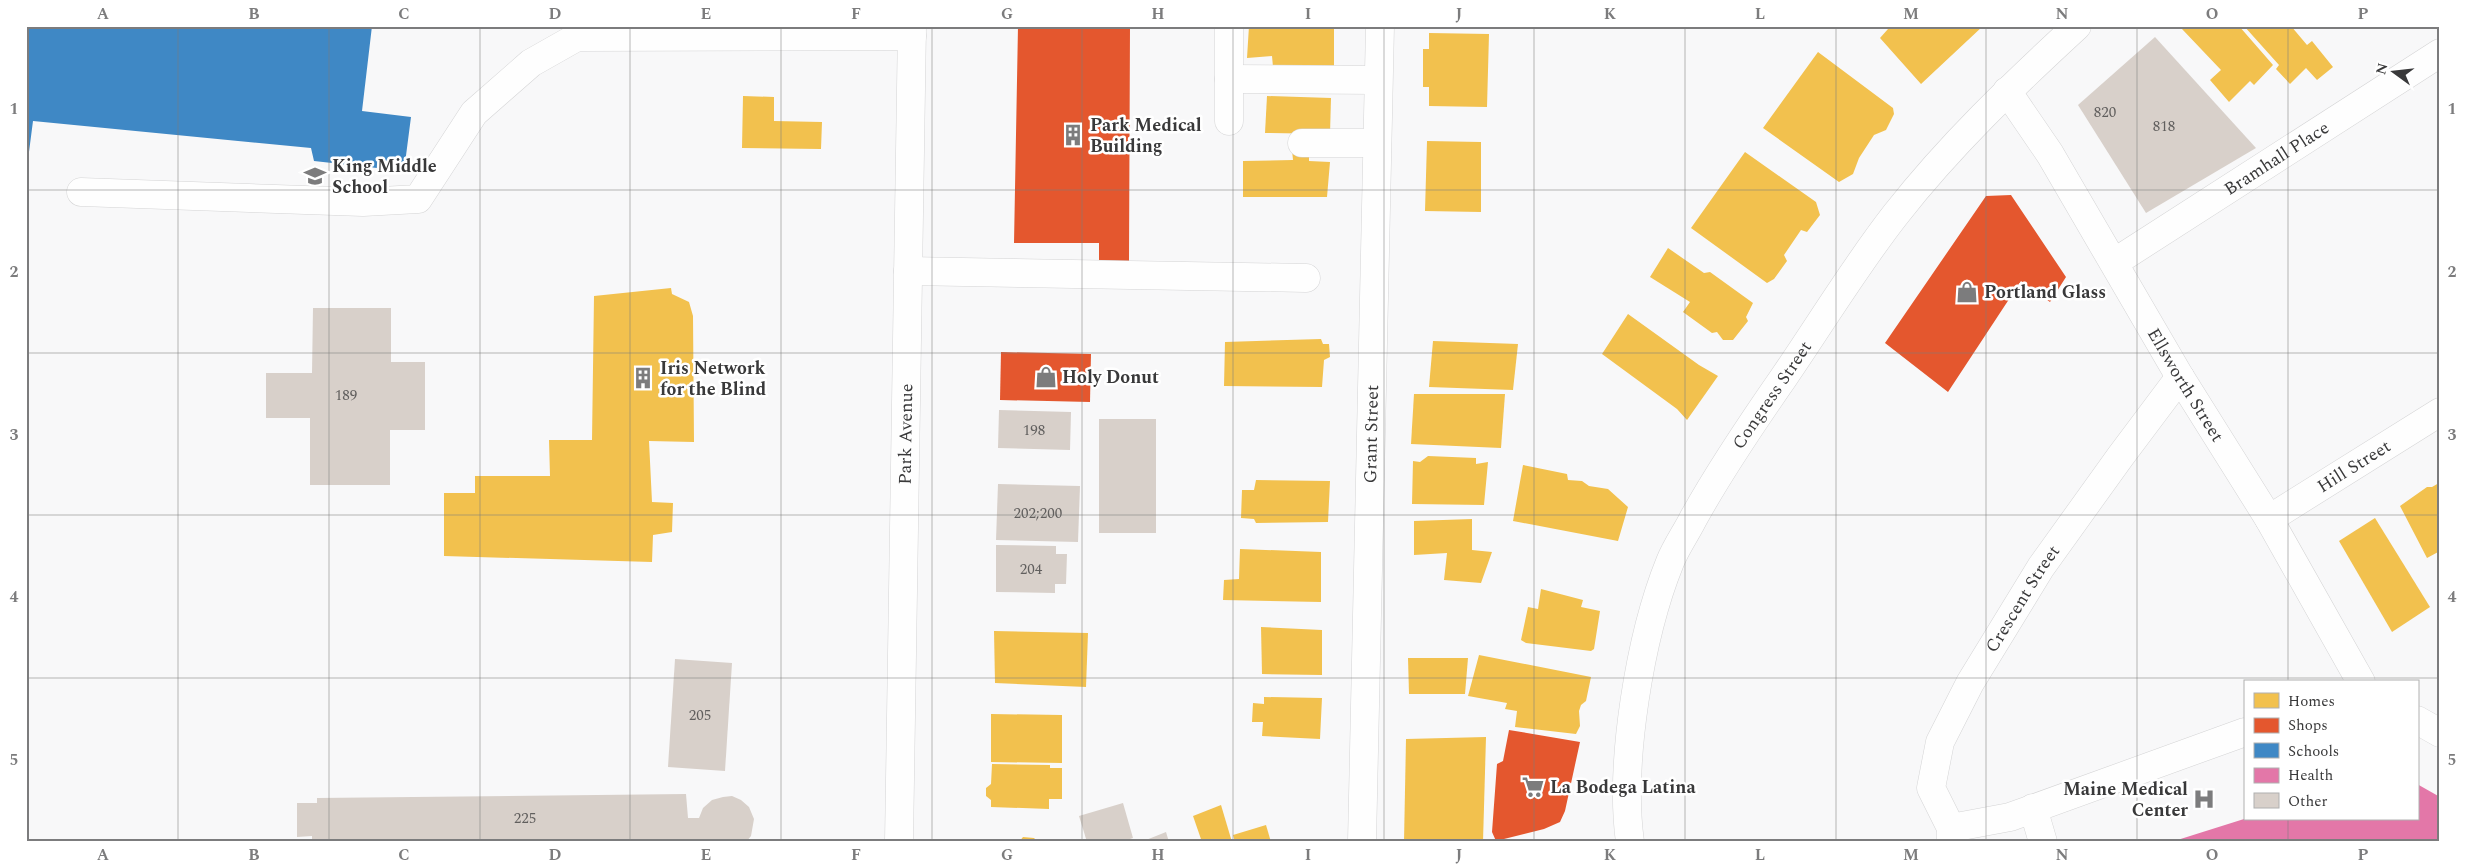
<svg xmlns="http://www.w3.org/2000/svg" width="2466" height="868" viewBox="0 0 2466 868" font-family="Spectral,serif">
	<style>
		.homes { fill: #f2c14e }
		.shops { fill: #e4572e }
		.schools { fill: #3f88c5 }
		.health { fill: #e377a8 }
		.building { fill: #d8d0ca }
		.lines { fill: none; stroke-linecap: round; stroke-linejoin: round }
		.minor-casing { stroke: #d4d4d5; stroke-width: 29 }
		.major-casing { stroke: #d4d4d5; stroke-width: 29 }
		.minor { stroke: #fefefe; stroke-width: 28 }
		.major { stroke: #fefefe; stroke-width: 28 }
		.grid { fill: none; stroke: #7c7c7d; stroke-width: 1; stroke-opacity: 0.55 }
		.labels { text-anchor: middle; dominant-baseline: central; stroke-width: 5; stroke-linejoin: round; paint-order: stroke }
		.number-label { font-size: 15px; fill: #615f5e }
		.poi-label { font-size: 18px; font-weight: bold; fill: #39393a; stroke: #fff; text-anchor: start }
		.street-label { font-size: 18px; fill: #39393a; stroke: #fff }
		.neatline { fill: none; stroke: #7c7c7d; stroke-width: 2 }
		.grid-label { font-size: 16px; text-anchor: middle; font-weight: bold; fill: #7c7c7d }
	</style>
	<rect width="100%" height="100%" fill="#f8f8f9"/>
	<g class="homes">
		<polygon points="1249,26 1334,26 1334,69 1273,67 1272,56 1247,58"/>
		<polygon points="1886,26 1983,26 1921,84 1880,38 1888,29"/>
		<polygon points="2185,26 2239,26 2273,65 2254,85 2250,81 2229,102 2210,80 2221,70 2182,29"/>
		<polygon points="2244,26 2291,26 2307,45 2312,41 2333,67 2317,80 2306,68 2290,84 2276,69 2279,65"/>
		<polygon points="1429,33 1489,34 1487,107 1429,106 1429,87 1423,87 1423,49 1429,49"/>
		<polygon points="1818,52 1893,108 1894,114 1886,130 1874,135 1859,158 1853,174 1839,182 1763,128"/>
		<polygon points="743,96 774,97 774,121 822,122 821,149 742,148"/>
		<polygon points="1267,96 1331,98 1330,134 1265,133"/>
		<polygon points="1427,141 1481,142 1481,212 1425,211"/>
		<polygon points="1309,149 1309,161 1330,162 1327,197 1243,197 1243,161 1293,160 1292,150"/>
		<polygon points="1745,152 1816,202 1820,215 1807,232 1801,230 1784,255 1787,261 1774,279 1767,283 1691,228"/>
		<polygon points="1668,248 1704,273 1710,272 1753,303 1746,317 1748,321 1733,340 1723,340 1717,332 1712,333 1683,312 1690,302 1650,277"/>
		<polygon points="671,288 672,294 689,302 693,316 694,442 649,441 652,502 673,503 672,532 653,535 652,562 444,556 444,493 475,493 475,476 550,476 549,440 592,440 594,296"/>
		<polygon points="1628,314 1699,365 1718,376 1687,420 1677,409 1602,354"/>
		<polygon points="1321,339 1323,344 1329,344 1330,357 1324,360 1322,387 1224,386 1225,342"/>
		<polygon points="1433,341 1518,344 1513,390 1429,387"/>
		<polygon points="1414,394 1505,394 1501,448 1411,444"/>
		<polygon points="1428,456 1476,458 1476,464 1488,462 1484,505 1412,504 1413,461 1420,462"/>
		<polygon points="1523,465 1567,474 1568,480 1582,481 1589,486 1608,489 1628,507 1618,541 1513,521"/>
		<polygon points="1256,480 1330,481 1328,522 1256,523 1254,519 1241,518 1242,490 1254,490"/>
		<polygon points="2439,483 2440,551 2427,558 2400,506 2427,487 2432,487"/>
		<polygon points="2375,518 2430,607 2392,632 2339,541"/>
		<polygon points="1472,519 1472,550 1492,552 1481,583 1444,580 1447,553 1414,555 1414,521"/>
		<polygon points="1240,549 1321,552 1321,602 1223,600 1224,580 1239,579"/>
		<polygon points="1541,589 1583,600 1581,607 1600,611 1594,649 1591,651 1526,643 1521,640 1528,607 1538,609"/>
		<polygon points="1261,627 1322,630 1322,675 1262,674"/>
		<polygon points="994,631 1088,633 1086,687 995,683"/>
		<polygon points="1479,655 1591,677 1586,701 1581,705 1579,711 1580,726 1576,734 1515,727 1517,711 1505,709 1507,703 1468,696"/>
		<polygon points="1408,658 1468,658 1465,694 1409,694"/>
		<polygon points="1264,697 1322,698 1320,739 1262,736 1263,722 1252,722 1253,703 1264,704"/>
		<polygon points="991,714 1062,715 1062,763 991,762"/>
		<polygon points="1486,737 1483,842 1404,842 1406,739"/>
		<polygon points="992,764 1050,765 1050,768 1062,768 1062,799 1049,799 1049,809 991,807 991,800 986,796 986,788 991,784"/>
		<polygon points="1221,805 1232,842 1202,842 1193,816"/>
		<polygon points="1266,825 1271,842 1235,842 1233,835"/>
		<polygon points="1023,837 1034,838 1038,842 1019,842"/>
	</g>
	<g class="shops">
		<polygon points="1018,26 1130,26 1129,261 1099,262 1099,243 1014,243"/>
		<polygon points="2011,195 2066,277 2050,302 2021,281 1948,392 1885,343 1986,196"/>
		<polygon points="1001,352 1091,354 1090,402 1000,400"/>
		<polygon points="1509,730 1580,742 1565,811 1560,822 1544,829 1496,841 1492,832 1497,764 1503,761"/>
	</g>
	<polygon class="schools" points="26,26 372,26 362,111 411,117 404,171 314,161 311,148 33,121 26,175"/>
	<polygon class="health" points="2417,784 2440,797 2440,842 2171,842 2244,819 2417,819"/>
	<g class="building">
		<polygon points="2155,37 2256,148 2146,213 2078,105"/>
		<polygon points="313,308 391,308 391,362 425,362 425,430 390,430 390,485 310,485 310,418 266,418 266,373 312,373"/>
		<polygon points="999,410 1071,412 1070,450 998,448"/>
		<rect x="1099" y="419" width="57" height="114"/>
		<polygon points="998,484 1080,486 1078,542 996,540"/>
		<polygon points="996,545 1056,546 1056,554 1067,554 1066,584 1055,584 1055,593 996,592"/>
		<polygon points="675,659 732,663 725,771 668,767"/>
		<polygon points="686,794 688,818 699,818 703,808 712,800 723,797 732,796 741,800 749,807 754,819 751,836 746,842 312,842 312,836 297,837 297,803 317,803 317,798"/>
		<polygon points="1123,803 1133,838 1121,842 1087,842 1079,816"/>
		<polygon points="1166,832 1169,842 1141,842"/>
	</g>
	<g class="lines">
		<g class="minor-casing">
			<g id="minor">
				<polyline points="1229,79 1378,80"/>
				<path id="s1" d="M2007 91 2050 154 2180 377 2269 519 2361 682"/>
				<polyline points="1229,121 1229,26"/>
				<polyline points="1302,143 1377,143"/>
				<polyline points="81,192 363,202 418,199 474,113 531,63 577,37 912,36"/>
				<path id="s2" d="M2115 262 2440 53"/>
				<polyline points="908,271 1306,278"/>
				<path id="s3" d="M2269 519 2440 412"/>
				<polyline points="2417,720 2440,733"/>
				<polyline points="2033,808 2043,842"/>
				<polyline points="1951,828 2010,817 2245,732"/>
				<path id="s4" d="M1362 842 1380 26"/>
				<path id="s5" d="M1951 842V828L1931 788 1940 742 1970 683 2041 567 2120 457 2180 377"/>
			</g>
		</g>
		<g class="major-casing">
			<g id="major">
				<path id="s6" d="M899 842 912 26"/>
				<path id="s7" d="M1630 842C1619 763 1640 636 1670 562 1676 547 1686 533 1693 519 1720 470 1752 423 1784 377 1821 323 1856 265 1896 214 1950 145 2013 85 2077 26"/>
			</g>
		</g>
		<use href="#minor" class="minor"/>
		<use href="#major" class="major"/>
	</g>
	<path class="grid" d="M178 26V842M329 26V842M480 26V842M630 26V842M781 26V842M932 26V842M1082 26V842M1233 26V842M1384 26V842M1534 26V842M1685 26V842M1836 26V842M1986 26V842M2137 26V842M2288 26V682M26 190H2440M26 353H2440M26 515H2440M26 678H2440M2288 819V842"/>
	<defs>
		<g id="building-bare" transform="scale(1.725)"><path d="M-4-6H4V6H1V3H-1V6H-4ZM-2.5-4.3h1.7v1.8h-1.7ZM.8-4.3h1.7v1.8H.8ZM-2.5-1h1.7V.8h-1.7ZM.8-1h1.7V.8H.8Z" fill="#7c7c7d" stroke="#fff" stroke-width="2.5" paint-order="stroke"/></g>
		<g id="school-bare" transform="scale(1.725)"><path d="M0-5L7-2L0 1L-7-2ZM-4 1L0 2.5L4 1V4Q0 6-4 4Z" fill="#7c7c7d" stroke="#fff" stroke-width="2.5" paint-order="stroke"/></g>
		<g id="shop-bare" transform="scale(1.725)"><path d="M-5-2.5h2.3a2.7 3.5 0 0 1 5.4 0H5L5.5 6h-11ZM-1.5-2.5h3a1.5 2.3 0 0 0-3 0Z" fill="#7c7c7d" stroke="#fff" stroke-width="2.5" paint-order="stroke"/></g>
		<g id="supermarket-bare" transform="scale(1.725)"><path d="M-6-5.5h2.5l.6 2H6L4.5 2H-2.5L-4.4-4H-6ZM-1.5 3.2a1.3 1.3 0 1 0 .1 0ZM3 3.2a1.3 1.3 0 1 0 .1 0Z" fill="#7c7c7d" stroke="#fff" stroke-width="2.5" paint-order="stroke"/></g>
		<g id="hospital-bare" transform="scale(1.725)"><path d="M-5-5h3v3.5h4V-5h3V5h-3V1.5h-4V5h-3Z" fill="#7c7c7d" stroke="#fff" stroke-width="2.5" paint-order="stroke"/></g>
	</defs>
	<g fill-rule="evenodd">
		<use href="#building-bare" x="1073" y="135"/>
		<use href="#school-bare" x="315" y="176"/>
		<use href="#shop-bare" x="1967" y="292"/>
		<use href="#shop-bare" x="1046" y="377"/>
		<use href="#building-bare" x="643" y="378"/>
		<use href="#supermarket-bare" x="1533" y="787"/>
		<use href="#hospital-bare" x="2204" y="799"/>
	</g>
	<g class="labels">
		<g class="number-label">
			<text x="2105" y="112">820</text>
			<text x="2164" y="126">818</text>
			<text x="346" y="395">189</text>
			<text x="1034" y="430">198</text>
			<text x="1038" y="513">202;200</text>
			<text x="1031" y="569">204</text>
			<text x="700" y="715">205</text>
			<text x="525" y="818">225</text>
		</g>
		<g class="poi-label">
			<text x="1090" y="125">Park Medical<tspan x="1090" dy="21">Building</tspan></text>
			<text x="332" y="166">King Middle<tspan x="332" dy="21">School</tspan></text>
			<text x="1984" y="292">Portland Glass</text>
			<text x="660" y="368">Iris Network<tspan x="660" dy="21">for the Blind</tspan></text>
			<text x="1062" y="377">Holy Donut</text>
			<text x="1550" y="787">La Bodega Latina</text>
			<text x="2188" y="789" text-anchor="end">Maine Medical<tspan x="2188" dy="21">Center</tspan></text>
		</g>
		<g class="street-label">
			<text stroke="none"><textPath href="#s2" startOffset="192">Bramhall Place</textPath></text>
			<text stroke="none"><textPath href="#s1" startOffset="344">Ellsworth Street</textPath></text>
			<text stroke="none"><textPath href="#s7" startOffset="481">Congress Street</textPath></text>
			<text stroke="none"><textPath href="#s6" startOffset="408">Park Avenue</textPath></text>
			<text stroke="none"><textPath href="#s4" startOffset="408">Grant Street</textPath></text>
			<text stroke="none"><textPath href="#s3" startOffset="100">Hill Street</textPath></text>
			<text stroke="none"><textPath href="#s5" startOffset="271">Crescent Street</textPath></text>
		</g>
	</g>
	<rect width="2466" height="868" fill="none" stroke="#ffffff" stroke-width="55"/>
	<rect x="2244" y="680" width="175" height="140" fill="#ffffff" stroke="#b0b0b0"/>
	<rect x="2254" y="693" width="25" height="15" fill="#f2c14e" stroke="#b0b0b0"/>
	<text x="2288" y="706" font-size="15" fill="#39393a">Homes</text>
	<rect x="2254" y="718" width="25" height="15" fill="#e4572e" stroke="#b0b0b0"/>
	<text x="2288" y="730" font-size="15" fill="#39393a">Shops</text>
	<rect x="2254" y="743" width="25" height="15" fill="#3f88c5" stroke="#b0b0b0"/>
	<text x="2288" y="756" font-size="15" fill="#39393a">Schools</text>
	<rect x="2254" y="768" width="25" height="15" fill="#e377a8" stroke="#b0b0b0"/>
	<text x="2288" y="780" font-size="15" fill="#39393a">Health</text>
	<rect x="2254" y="793" width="25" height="15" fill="#d8d0ca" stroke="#b0b0b0"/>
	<text x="2288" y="806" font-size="15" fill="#39393a">Other</text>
	<g transform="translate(2394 72) rotate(285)" stroke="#ffffff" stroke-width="4" paint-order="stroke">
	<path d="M0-4L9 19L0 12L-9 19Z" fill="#39393a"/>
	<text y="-8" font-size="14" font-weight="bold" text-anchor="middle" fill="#39393a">N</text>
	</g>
	<rect x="28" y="28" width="2410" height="812" class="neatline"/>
	<g class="grid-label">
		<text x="103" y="19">A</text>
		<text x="254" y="19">B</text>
		<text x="404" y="19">C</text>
		<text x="555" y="19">D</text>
		<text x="706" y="19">E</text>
		<text x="856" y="19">F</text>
		<text x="1007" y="19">G</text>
		<text x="1158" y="19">H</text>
		<text x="1308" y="19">I</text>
		<text x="1459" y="19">J</text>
		<text x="1610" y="19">K</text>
		<text x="1760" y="19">L</text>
		<text x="1911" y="19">M</text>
		<text x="2062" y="19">N</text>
		<text x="2212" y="19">O</text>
		<text x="2363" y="19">P</text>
		<text x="14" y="114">1</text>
		<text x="2452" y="114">1</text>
		<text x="14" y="277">2</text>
		<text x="2452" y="277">2</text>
		<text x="14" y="440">3</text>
		<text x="2452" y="440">3</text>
		<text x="14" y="602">4</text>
		<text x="2452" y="602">4</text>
		<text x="14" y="765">5</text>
		<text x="2452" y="765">5</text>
		<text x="103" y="860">A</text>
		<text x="254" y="860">B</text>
		<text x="404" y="860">C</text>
		<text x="555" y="860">D</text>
		<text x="706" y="860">E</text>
		<text x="856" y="860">F</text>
		<text x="1007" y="860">G</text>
		<text x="1158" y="860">H</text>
		<text x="1308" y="860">I</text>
		<text x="1459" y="860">J</text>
		<text x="1610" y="860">K</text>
		<text x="1760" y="860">L</text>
		<text x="1911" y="860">M</text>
		<text x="2062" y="860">N</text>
		<text x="2212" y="860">O</text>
		<text x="2363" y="860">P</text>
	</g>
</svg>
